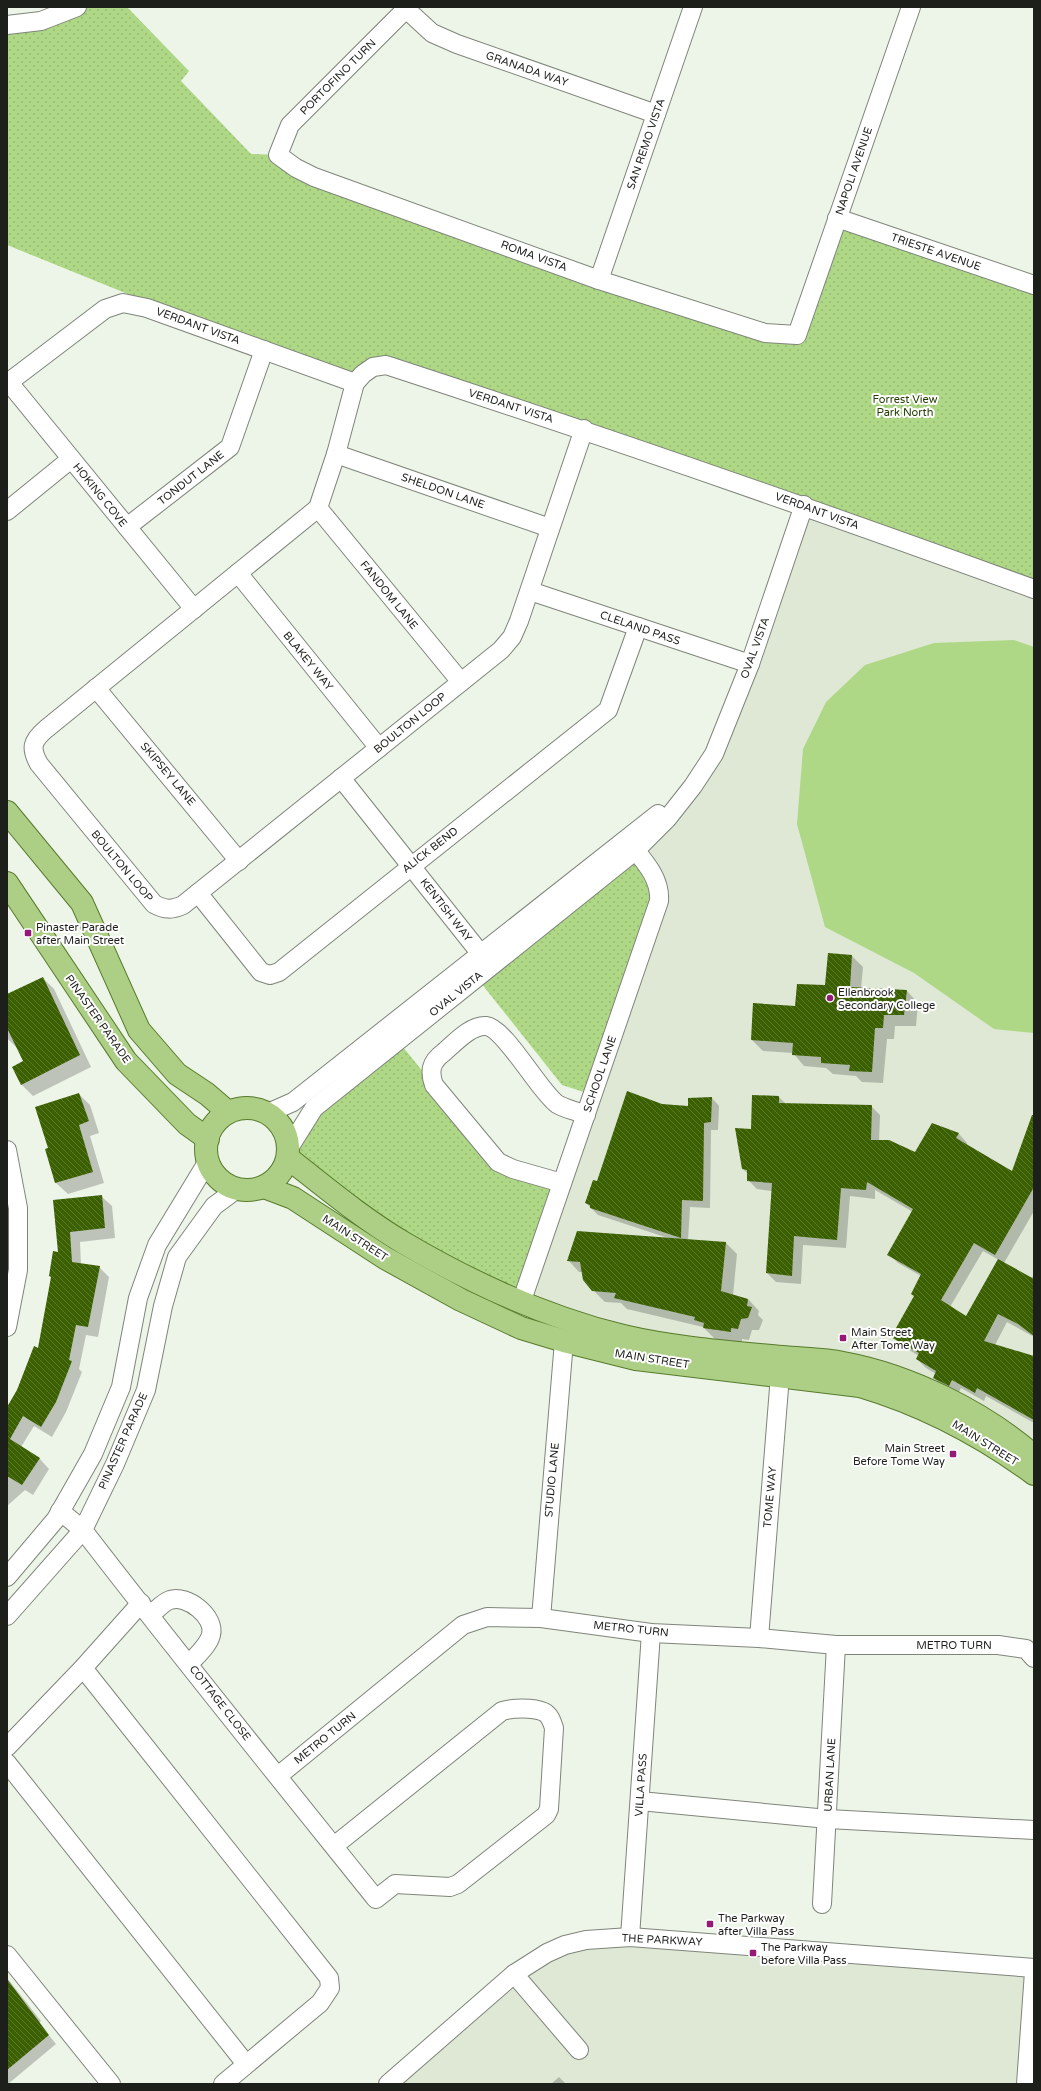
<svg xmlns="http://www.w3.org/2000/svg" width="1041" height="2091" viewBox="0 0 1041 2091" font-family="'Varela Round',sans-serif">
	<style>
		.built { fill: #dee8d5 }
		.park { fill: url(#park-dots) }
		.pitch { fill: #aed886 }
		.shadow { fill: #0003; fill-rule: evenodd }
		.building { fill: url(#building-back-hatch) }
		.lines { fill: none; stroke-linecap: round; stroke-linejoin: round }
		.minor-casing { stroke: #7f857a; stroke-width: 20 }
		.major-casing { stroke: #577b2b; stroke-width: 24 }
		.minor { stroke: #fff; stroke-width: 18 }
		.major { stroke: #adce85; stroke-width: 22 }
		.poi-dot { fill: #941a76; stroke: #fff; stroke-width: 1.5 }
		.labels { text-anchor: middle; dominant-baseline: central; stroke-width: 4; stroke-linejoin: round; paint-order: stroke }
		.street-label { font-size: 11px; fill: #1d1f1b; stroke: #fff }
		.park-label { font-size: 11px; fill: #243d00; stroke: #fff }
		.poi-label { font-size: 11px; fill: #1d1f1b; stroke: #fff; text-anchor: start }
	</style>
	<defs>
		<pattern id="park-dots" width="8" height="8" patternUnits="userSpaceOnUse"><rect width="8" height="8" fill="#aed886"/><path d="M2 2h.1M6 6h.1" fill="none" stroke="#95b973" stroke-width="1.8" stroke-linecap="round"/></pattern>
		<pattern id="building-back-hatch" width="6" height="6" patternUnits="userSpaceOnUse"><rect width="6" height="6" fill="#3b6000"/><path d="M-1 5l2 2M0 0l6 6M5-1l2 2" fill="none" stroke="#5b772f"/></pattern>
	</defs>
	<rect width="100%" height="100%" fill="#edf4e8"/>
	<g class="built">
		<polygon points="804,505 1034,589 1034,1472 965,1425 521,1303 659,901 635,851 693,786"/>
		<polygon points="586,1940 1034,1968 1026,2084 388,2084 514,1974"/>
	</g>
	<g class="park">
		<polygon points="77,7 127,7 189,71 181,81 251,154 278,155 599,280 797,335 837,218 1034,285 1034,589 387,366 355,383 273,353 7,245 7,25"/>
		<polygon points="635,851 657,879 593,1095 562,1085 477,978"/>
		<polygon points="398,1041 491,1155 562,1183 521,1303 402,1242 289,1148 299,1129"/>
	</g>
	<polygon class="pitch" points="1014,640 1034,647 1034,1033 994,1029 914,973 825,927 797,824 803,749 826,702 865,665 934,643"/>
	<g class="shadow">
		<polygon points="851,955 863,967 861,989 907,991 918,1003 916,1026 895,1026 894,1039 887,1039 883,1083 862,1082 856,1076 833,1074 826,1068 804,1066 793,1053 763,1051 752,1040 826,986"/>
		<polygon points="43,978 54,989 91,1067 33,1096 22,1085 13,1067 25,1061 17,1048 7,1038 7,995"/>
		<polygon points="79,1094 90,1105 99,1133 90,1136 104,1183 68,1194 56,1183 46,1150 49,1149"/>
		<path d="M779 1097 786 1104 871 1106 880 1115 879 1141 915 1153 932 1124 959 1134 967 1143 966 1145 1013 1172 1034 1113V1211L1004 1263 1029 1278 1034 1276V1337L1007 1322 995 1345 1034 1357V1423L986 1396 984 1401 961 1388 958 1394 943 1387 934 1378 936 1374 926 1368 917 1359 919 1356 901 1345 892 1337 915 1297 921 1276 898 1263 889 1254 913 1212 875 1190V1199L850 1196 846 1248 803 1245 801 1284 776 1282 767 1273 772 1191 757 1189 748 1180V1174L743 1169 752 1130ZM983 1251 999 1260 967 1317 950 1307Z"/>
		<polygon points="712,1098 719,1106 718,1130 711,1130 710,1208 690,1207 688,1240 726,1243 737,1254 733,1295 748,1299 759,1311 758,1315 763,1320 759,1330 752,1330 749,1340 742,1339 742,1343 715,1339 703,1327 627,1309 621,1303 605,1302 593,1290 583,1272 579,1272 568,1260 668,1238 598,1215 586,1203 598,1183 661,1105 689,1107"/>
		<polygon points="101,1196 112,1206 115,1238 80,1242 81,1265 99,1267 109,1277 98,1337 86,1335 79,1369 82,1372 66,1412 52,1437 34,1426 21,1447 39,1458 49,1469 33,1495 25,1490 7,1506 7,1409 38,1349 59,1254 54,1200"/>
		<polygon points="7,1978 41,2021 39,2023 56,2044 8,2084"/>
		<polygon points="559,2077 566,2084 551,2084"/>
	</g>
	<g class="building">
		<polygon points="828,953 852,955 850,987 907,990 904,1015 884,1015 883,1028 875,1028 872,1072 849,1071 850,1065 821,1063 821,1057 792,1055 793,1043 751,1040 753,1003 795,1006 797,984 825,985"/>
		<polygon points="43,977 80,1055 21,1085 12,1067 23,1061 7,1028 7,994"/>
		<polygon points="627,1091 662,1104 688,1106 688,1098 712,1097 711,1122 704,1123 703,1201 682,1200 681,1238 590,1208 590,1205 585,1203 593,1180 597,1181"/>
		<polygon points="79,1093 89,1121 79,1125 93,1172 55,1183 45,1149 48,1148 35,1107"/>
		<polygon points="752,1095 779,1096 779,1103 872,1105 871,1140 889,1140 915,1152 932,1123 959,1133 956,1138 1012,1171 1032,1115 1034,1115 1034,1187 995,1255 974,1243 941,1300 966,1316 998,1259 1034,1279 1034,1336 1018,1324 998,1314 984,1341 1034,1356 1034,1420 977,1388 975,1393 952,1380 949,1386 933,1378 936,1371 916,1359 919,1353 891,1337 914,1296 911,1294 921,1274 887,1255 913,1209 867,1182 866,1190 841,1188 837,1240 794,1236 792,1276 766,1273 772,1183 747,1181 747,1170 742,1169 735,1128 751,1129"/>
		<polygon points="102,1195 105,1228 70,1232 72,1262 100,1266 88,1327 76,1325 69,1360 72,1361 56,1402 41,1427 23,1416 10,1439 40,1458 22,1485 7,1476 7,1407 17,1390 34,1346 38,1348 51,1277 49,1276 53,1251 58,1252 53,1200"/>
		<polygon points="577,1231 726,1242 721,1291 748,1299 747,1306 752,1307 748,1318 741,1319 738,1329 731,1328 731,1332 703,1328 704,1323 694,1320 695,1317 614,1298 616,1293 592,1291 583,1280 580,1262 567,1261"/>
		<polygon points="7,1979 49,2035 7,2070"/>
	</g>
	<g class="lines">
		<g class="minor-casing">
			<g id="minor">
				<polyline points="408,7 290,125 278,155 296,168 314,177 599,280 765,333 797,335 911,7"/>
				<polyline points="406,9 432,33 457,44 656,114"/>
				<polyline points="7,25 41,21 77,7"/>
				<polyline points="837,218 1034,285"/>
				<polyline points="599,280 693,7"/>
				<polyline points="7,380 194,609"/>
				<polyline points="9,382 105,309 123,303 147,308 355,383"/>
				<path d="M584 429 519 621 512 637 501 650 183 905C172 910 165 910 154 904L39 764C30 748 32 741 46 729L318 508 336 454 355 383 363 374 373 367 386 365C604 436 819 511 1034 589"/>
				<polyline points="336,454 550,528"/>
				<polyline points="318,508 461,682"/>
				<polyline points="7,511 71,459"/>
				<polyline points="127,527 230,447 264,350"/>
				<polyline points="238,573 379,748"/>
				<polyline points="530,591 750,664"/>
				<polyline points="96,688 239,861"/>
				<polyline points="341,778 488,963"/>
				<polyline points="198,893 261,972 270,975 279,972 608,710 638,627"/>
				<polyline points="268,1113 293,1102 658,814"/>
				<polyline points="289,1148 314,1108 635,851 667,819 693,786 714,754 750,664 804,505"/>
				<polyline points="7,1150 18,1208 18,1270 7,1327"/>
				<path d="M562 1183 513 1169 498 1162 434 1085C429 1071 431 1062 443 1053 454 1044 470 1025 486 1026 505 1028 539 1091 557 1104 565 1109 577 1111 586 1115"/>
				<path d="M521 1303 659 901C661 877 642 859 628 841"/>
				<path d="M60 1511 83 1530C179 1655 278 1777 376 1899L395 1884 450 1887 458 1884 546 1815 549 1809 554 1728C552 1722 550 1715 544 1712 533 1707 512 1708 502 1711L334 1846"/>
				<polyline points="7,1577 56,1519 93,1454 121,1387 138,1298 157,1245 208,1161"/>
				<path d="M150 1615C156 1611 163 1602 170 1600 187 1594 216 1617 211 1635 208 1646 197 1655 189 1664"/>
				<polyline points="7,1616 83,1530 115,1464 146,1390 163,1306 177,1257 214,1206 237,1189"/>
				<polyline points="541,1618 564,1341"/>
				<polyline points="759,1638 781,1363"/>
				<polyline points="83,1668 329,1978 330,1988 320,2003 223,2084"/>
				<polyline points="7,1747 83,1668 141,1603"/>
				<polyline points="7,1763 246,2064"/>
				<polyline points="278,1776 463,1625 487,1617 541,1618 651,1633 759,1638 836,1645 998,1645 1026,1649 1034,1658"/>
				<polyline points="640,1801 828,1819 1034,1830"/>
				<polyline points="822,1904 836,1645"/>
				<polyline points="630,1937 651,1633"/>
				<polyline points="7,1955 111,2084"/>
				<polyline points="514,1974 579,2050"/>
				<polyline points="388,2084 514,1974 547,1953 565,1945 586,1940 630,1937 1034,1968"/>
				<polyline points="1026,2084 1034,1972"/>
			</g>
		</g>
		<g class="major-casing">
			<g id="major">
				<polyline points="7,812 82,903 139,1030 177,1074 207,1094 228,1112"/>
				<polyline points="7,883 126,1061 187,1124 208,1139"/>
				<circle cx="247" cy="1149" r="41"/>
				<path d="M288 1158C325 1187 363 1219 404 1243 472 1283 545 1317 623 1336 674 1348 729 1352 782 1357 802 1359 824 1359 843 1363 909 1375 984 1412 1034 1456"/>
				<path d="M264 1187 293 1198 385 1258 461 1300 521 1328 564 1341 636 1359 860 1386C924 1405 981 1435 1034 1474"/>
			</g>
		</g>
		<use href="#minor" class="minor"/>
		<use href="#major" class="major"/>
	</g>
	<g class="poi-dot">
		<rect x="24" y="929" width="8" height="8" rx="2"/>
		<circle cx="830" cy="998" r="4"/>
		<rect x="839" y="1334" width="8" height="8" rx="2"/>
		<rect x="949" y="1450" width="8" height="8" rx="2"/>
		<rect x="706" y="1920" width="8" height="8" rx="2"/>
		<rect x="749" y="1949" width="8" height="8" rx="2"/>
	</g>
	<g class="labels">
		<g class="street-label">
			<text transform="translate(527 69) rotate(19)">GRANADA WAY</text>
			<text transform="translate(338 77) rotate(-45)">PORTOFINO TURN</text>
			<text transform="translate(646 144) rotate(-71)">SAN REMO VISTA</text>
			<text transform="translate(854 171) rotate(-71)">NAPOLI AVENUE</text>
			<text transform="translate(936 252) rotate(19)">TRIESTE AVENUE</text>
			<text transform="translate(534 256) rotate(20)">ROMA VISTA</text>
			<text transform="translate(198 326) rotate(20)">VERDANT VISTA</text>
			<text transform="translate(511 406) rotate(18)">VERDANT VISTA</text>
			<text transform="translate(191 478) rotate(-38)">TONDUT LANE</text>
			<text transform="translate(443 491) rotate(19)">SHELDON LANE</text>
			<text transform="translate(100 495) rotate(51)">HOKING COVE</text>
			<text transform="translate(817 511) rotate(20)">VERDANT VISTA</text>
			<text transform="translate(389 595) rotate(51)">FANDOM LANE</text>
			<text transform="translate(640 628) rotate(19)">CLELAND PASS</text>
			<text transform="translate(755 648) rotate(-70)">OVAL VISTA</text>
			<text transform="translate(308 661) rotate(51)">BLAKEY WAY</text>
			<text transform="translate(410 723) rotate(-39)">BOULTON LOOP</text>
			<text transform="translate(168 774) rotate(50)">SKIPSEY LANE</text>
			<text transform="translate(430 850) rotate(-38)">ALICK BEND</text>
			<text transform="translate(122 866) rotate(50)">BOULTON LOOP</text>
			<text transform="translate(446 910) rotate(52)">KENTISH WAY</text>
			<text transform="translate(456 994) rotate(-39)">OVAL VISTA</text>
			<text transform="translate(98 1019) rotate(55)">PINASTER PARADE</text>
			<text transform="translate(600 1074) rotate(-71)">SCHOOL LANE</text>
			<text transform="translate(355 1238) rotate(33)">MAIN STREET</text>
			<text transform="translate(652 1359) rotate(9)">MAIN STREET</text>
			<text transform="translate(123 1441) rotate(-66)">PINASTER PARADE</text>
			<text transform="translate(985 1443) rotate(32)">MAIN STREET</text>
			<text transform="translate(552 1480) rotate(-85)">STUDIO LANE</text>
			<text transform="translate(770 1497) rotate(-85)">TOME WAY</text>
			<text transform="translate(631 1629) rotate(6)">METRO TURN</text>
			<text x="954" y="1645">METRO TURN</text>
			<text transform="translate(220 1703) rotate(52)">COTTAGE CLOSE</text>
			<text transform="translate(325 1738) rotate(-39)">METRO TURN</text>
			<text transform="translate(830 1775) rotate(-87)">URBAN LANE</text>
			<text transform="translate(641 1785) rotate(-86)">VILLA PASS</text>
			<text transform="translate(662 1940) rotate(3)">THE PARKWAY</text>
		</g>
		<g class="park-label">
			<text x="905" y="399">Forrest View<tspan x="905" dy="13">Park North</tspan></text>
		</g>
		<g class="poi-label">
			<text x="36" y="927">Pinaster Parade<tspan x="36" dy="13">after Main Street</tspan></text>
			<text x="838" y="992">Ellenbrook<tspan x="838" dy="13">Secondary College</tspan></text>
			<text x="851" y="1332">Main Street<tspan x="851" dy="13">After Tome Way</tspan></text>
			<text x="945" y="1448" text-anchor="end">Main Street<tspan x="945" dy="13">Before Tome Way</tspan></text>
			<text x="718" y="1918">The Parkway<tspan x="718" dy="13">after Villa Pass</tspan></text>
			<text x="761" y="1947">The Parkway<tspan x="761" dy="13">before Villa Pass</tspan></text>
		</g>
	</g>
	<rect width="1041" height="2091" fill="none" stroke="#1d1f1b" stroke-width="16"/>
</svg>
